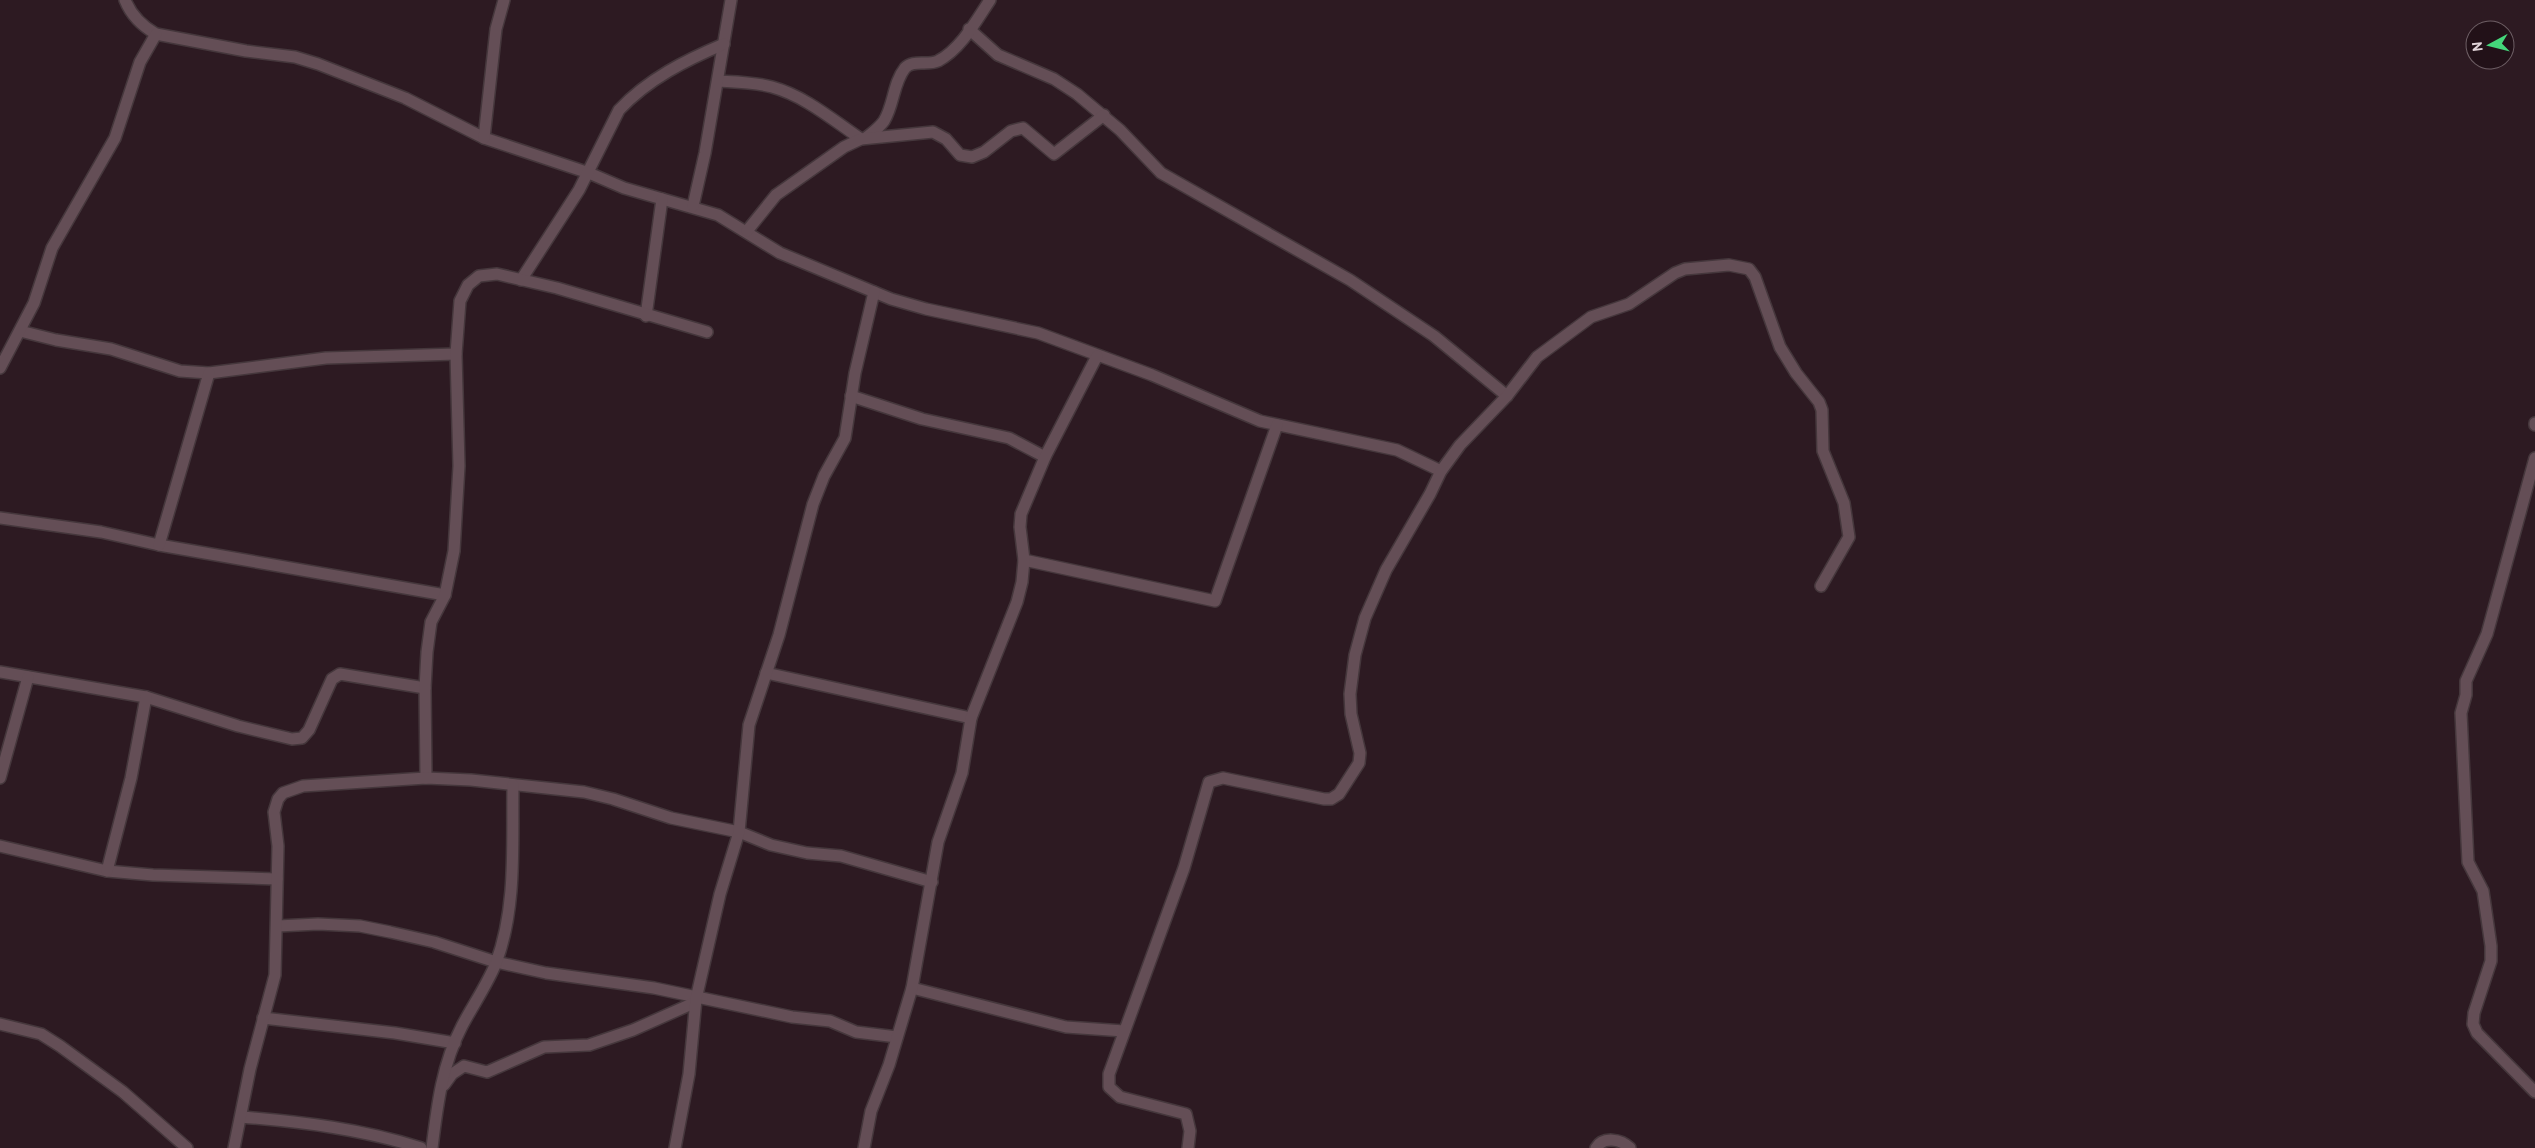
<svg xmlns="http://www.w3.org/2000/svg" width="2535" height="1148" viewBox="0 0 2535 1148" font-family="Overpass,sans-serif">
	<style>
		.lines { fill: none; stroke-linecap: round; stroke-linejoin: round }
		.minor-casing { stroke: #45373c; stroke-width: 14 }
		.minor { stroke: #644e56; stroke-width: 11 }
	</style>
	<rect width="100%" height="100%" fill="#2d1a22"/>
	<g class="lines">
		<g class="minor-casing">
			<g id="minor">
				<path d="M125 0C131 15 142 26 156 34L246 51 295 57 318 64 405 98 484 138 589 173 624 188 718 215 780 253 891 299 926 309 1038 333 1152 375 1260 421 1397 450 1441 471"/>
				<polyline points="969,29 998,55 1054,79 1077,94 1120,130 1161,173 1350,280 1434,336 1507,396"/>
				<path d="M718 81C736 82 754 82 772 87 805 96 833 120 861 139"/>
				<path d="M867 137C873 132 879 128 884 121 894 105 893 83 905 68 913 59 927 66 938 61 961 49 976 21 990 0"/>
				<polyline points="484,138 496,29 504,0"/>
				<polyline points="693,206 705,153 731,0"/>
				<polyline points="747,231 776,195 844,147 861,139 933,132 946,139 960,155 972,157 984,152 1011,131 1023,128 1054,154 1104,115"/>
				<path d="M521 280 579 190 619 110C648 79 686 60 724 44"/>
				<polyline points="646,316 662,199"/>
				<polyline points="20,331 56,340 111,349 180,371 209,373 326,358 456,354"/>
				<polyline points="0,368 34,303 52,248 115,138 140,62 156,34"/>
				<polyline points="851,396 922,419 1009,438 1045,457"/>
				<polyline points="2535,423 2535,425"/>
				<polyline points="2535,458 2487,634 2466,681 2466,695 2461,713 2468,862 2483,891 2491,946 2491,961 2474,1013 2473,1024 2477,1033 2535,1092"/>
				<polyline points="0,518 101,532 159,545 445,595"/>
				<polyline points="159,545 209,373"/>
				<polyline points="1024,560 1215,601 1277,425"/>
				<polyline points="0,672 146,697 238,726 292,739 302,738 309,730 332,679 340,674 425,688"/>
				<polyline points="766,673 971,718"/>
				<polyline points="0,778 28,677"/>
				<polyline points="426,778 425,688 427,652 431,622 445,595 454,551 459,466 456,354 460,301 468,285 479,276 497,274 557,288 707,332"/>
				<polyline points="0,846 107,871 153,875 277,879"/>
				<polyline points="107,871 131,778 146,697"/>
				<polyline points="278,926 318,924 360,926 390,932 434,942 496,962 546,973 654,988 792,1017 830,1021 856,1032 897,1037"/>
				<polyline points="912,988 1066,1027 1124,1031"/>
				<polyline points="263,1018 395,1033 455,1043"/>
				<polyline points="0,1024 41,1034 60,1046 123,1092 187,1148"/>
				<polyline points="444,1085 452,1074 464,1066 487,1072 544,1047 589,1045 633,1030 696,1002"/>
				<path d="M241 1117C303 1122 362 1129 421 1148"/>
				<polyline points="234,1148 250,1069 275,975 278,846 274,812 278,799 283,793 303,786 426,778 471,780 584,792 613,799 671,818 739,832 771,845 807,853 841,856 932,882"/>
				<path d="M432 1148C437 1107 442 1064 462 1026 473 1005 487 985 496 963 517 907 512 843 513 785"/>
				<polyline points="675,1148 689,1074 696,999 720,894 739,832 749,725 779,635 813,504 824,476 845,438 855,373 874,292"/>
				<polyline points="864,1148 871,1111 889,1065 912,988 938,842 962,773 971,718 1017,602 1022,582 1024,560 1020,527 1021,514 1045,457 1097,356"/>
				<polyline points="1188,1148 1190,1131 1186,1114 1120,1097 1109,1087 1109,1074 1184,868 1209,782 1223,778 1324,799 1331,799 1339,794 1359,763 1360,753 1351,714 1350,694 1355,655 1365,618 1386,570 1430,494 1441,471 1460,445 1507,396 1537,357 1591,317 1629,304 1675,273 1685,269 1729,265 1749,269 1755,277 1780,347 1796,373 1819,402 1822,410 1823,451 1844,503 1849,537 1821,586"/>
				<path d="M1596 1148C1603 1136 1621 1139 1630 1148"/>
			</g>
		</g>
		<use href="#minor" class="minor"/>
	</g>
	<g transform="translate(2490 45) rotate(263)"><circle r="24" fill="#221118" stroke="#6e5f65"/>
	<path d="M0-4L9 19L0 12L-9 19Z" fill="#44d77b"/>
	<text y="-8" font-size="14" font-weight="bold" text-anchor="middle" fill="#e1d4d9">N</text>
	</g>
</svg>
